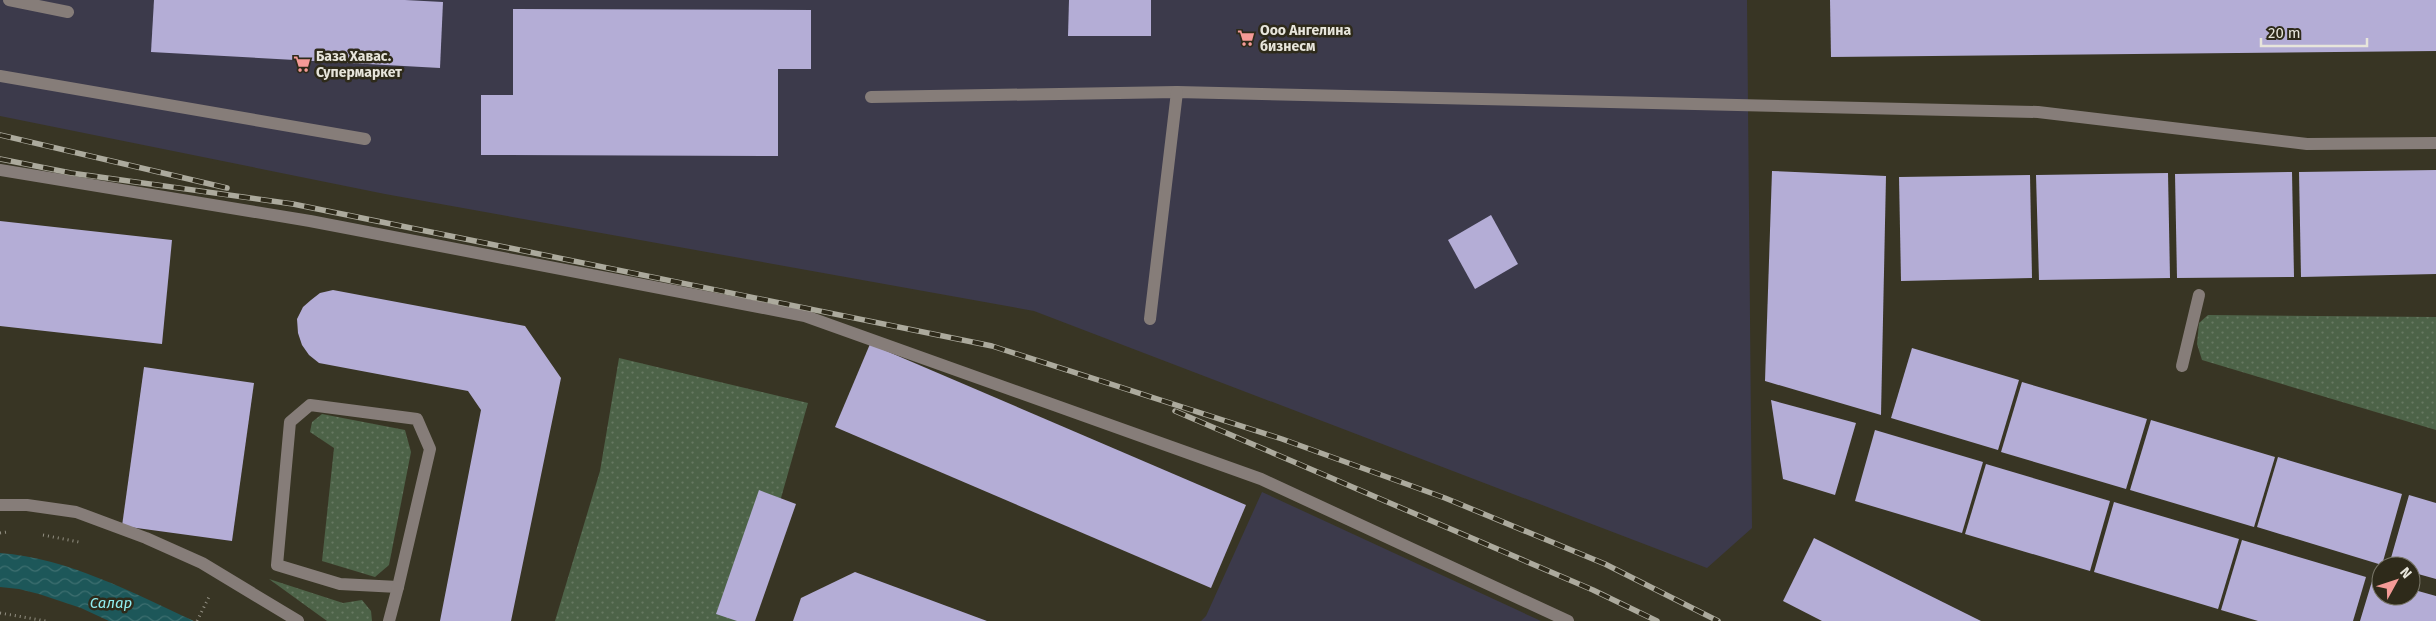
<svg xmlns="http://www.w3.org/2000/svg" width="2436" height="621" viewBox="0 0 2436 621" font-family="'Fira Sans',sans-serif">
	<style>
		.industrial { fill: #3c3a4b }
		.grass { fill: url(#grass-dots) }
		.water { fill: url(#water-waves) }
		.building { fill: #b4add6 }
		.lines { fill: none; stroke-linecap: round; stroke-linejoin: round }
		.path { stroke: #939083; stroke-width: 3; stroke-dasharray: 1 4; stroke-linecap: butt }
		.minor { stroke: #867d79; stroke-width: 12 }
		.rail-casing { stroke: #acaa9d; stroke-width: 5.5 }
		.rail { stroke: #2e2a1a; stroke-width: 4; stroke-dasharray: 11; stroke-linecap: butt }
		.labels { text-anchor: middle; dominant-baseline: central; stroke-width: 5; stroke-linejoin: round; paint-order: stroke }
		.poi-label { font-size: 14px; font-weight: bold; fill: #e7e5db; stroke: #2e2a1a; text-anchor: start }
		.water-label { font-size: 15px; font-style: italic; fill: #91eef0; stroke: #2e2a1a }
	</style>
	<defs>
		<pattern id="grass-dots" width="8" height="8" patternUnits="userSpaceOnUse" patternTransform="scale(1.25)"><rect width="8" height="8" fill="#4d6348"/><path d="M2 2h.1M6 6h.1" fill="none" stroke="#677962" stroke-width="1.8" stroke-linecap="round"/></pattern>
		<pattern id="water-waves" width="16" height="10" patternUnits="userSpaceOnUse" patternTransform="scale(1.25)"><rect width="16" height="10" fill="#1d5759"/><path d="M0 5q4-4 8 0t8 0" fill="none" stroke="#3e6f70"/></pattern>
	</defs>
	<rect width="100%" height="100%" fill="#383524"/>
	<g class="industrial">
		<polygon points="0,0 1747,0 1752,528 1707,568 1034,311 385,194 0,116"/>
		<polygon points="1262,492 1541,621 1201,621 1206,616"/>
	</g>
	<g class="grass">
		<polygon points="2208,315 2436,317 2436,430 2202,360 2197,344 2199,323"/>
		<polygon points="619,358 808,403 746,621 555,621 600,471"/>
		<polygon points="322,414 405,430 411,452 389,565 375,577 322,561 334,448 310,432 312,422"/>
		<polygon points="269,579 343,603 362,600 371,611 372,621 327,621"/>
	</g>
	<path class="water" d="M0 553C68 558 133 593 194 621H109L81 608 39 594 19 589 0 587Z"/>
	<g class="building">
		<polygon points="154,0 405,0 443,2 440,68 151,52"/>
		<polygon points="1069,0 1151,0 1151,36 1068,36"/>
		<polygon points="1830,0 2436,0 2436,51 1831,57"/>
		<polygon points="513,9 811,10 811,69 778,69 778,156 481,155 481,95 513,95"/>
		<polygon points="2436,170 2436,274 2301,277 2299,172"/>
		<polygon points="1772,171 1886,176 1881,415 1765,381"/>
		<polygon points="2292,172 2294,277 2177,278 2175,174"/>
		<polygon points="2168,173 2170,278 2039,280 2036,175"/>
		<polygon points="2030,175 2032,278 1901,281 1899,177"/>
		<polygon points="1491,215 1518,264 1475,289 1448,240"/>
		<polygon points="0,221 172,240 162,344 0,326"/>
		<polygon points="333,290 525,326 561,378 511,621 440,621 481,410 468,391 319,363 309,355 302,345 298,333 297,319 303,307 311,300 320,293"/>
		<polygon points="870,344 1246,505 1211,588 835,427"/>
		<polygon points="1912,348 2019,380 1998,450 1891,418"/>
		<polygon points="144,367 254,383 232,541 122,526"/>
		<polygon points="2022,382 2147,419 2126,489 2001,452"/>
		<polygon points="1771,400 1856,423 1835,495 1783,479"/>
		<polygon points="2151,420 2275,457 2254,527 2130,490"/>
		<polygon points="1875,430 1983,462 1962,533 1855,501"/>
		<polygon points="2278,457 2402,494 2382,565 2257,527"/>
		<polygon points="1986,464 2110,501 2090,571 1965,534"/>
		<polygon points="759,490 796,504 755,621 737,621 716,614"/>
		<polygon points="2409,495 2436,503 2436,579 2411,572 2411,566 2389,565"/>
		<polygon points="2114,502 2239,539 2218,609 2094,572"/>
		<polygon points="1814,538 1981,621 1822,621 1783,601"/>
		<polygon points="2242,540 2366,577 2353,621 2258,621 2221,610"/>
		<polygon points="855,572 987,621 793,621 801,598"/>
		<polygon points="2373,578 2381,580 2381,596 2411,596 2411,589 2436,596 2436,621 2360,621"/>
	</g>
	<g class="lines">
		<g class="path">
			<polyline points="0,533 7,532"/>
			<polyline points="43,535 79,542"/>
			<polyline points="0,613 46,621"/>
			<polyline points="197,621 209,597"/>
		</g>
		<g class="minor">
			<polyline points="9,0 68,12"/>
			<polyline points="0,76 365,139"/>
			<polyline points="871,97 1177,92 2038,112 2307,144 2436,143"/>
			<polyline points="0,170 310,221 805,316 1261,479 1568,621"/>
			<polyline points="1150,319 1177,92"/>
			<polyline points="2182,366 2199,295"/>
			<polygon points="310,405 417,419 430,449 398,587 340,584 277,565 290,422"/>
			<polyline points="0,505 27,505 76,512 146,538 202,563 298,621"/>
			<polyline points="389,621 398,587"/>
		</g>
		<g class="rail-casing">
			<g id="rail">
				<polyline points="0,135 227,188"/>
				<polyline points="0,159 71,173 293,204 992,346 1282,439 1445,498 1605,564 1718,621"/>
				<polyline points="1175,411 1593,590 1657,621"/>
			</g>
		</g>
		<use href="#rail" class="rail"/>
	</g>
	<defs>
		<g id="supermarket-bare" transform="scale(1.35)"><path d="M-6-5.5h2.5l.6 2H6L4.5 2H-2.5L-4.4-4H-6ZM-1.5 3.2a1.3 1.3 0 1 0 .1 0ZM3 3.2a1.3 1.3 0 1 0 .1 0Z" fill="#f59b97" stroke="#2e2a1a" stroke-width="2.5" paint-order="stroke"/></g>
	</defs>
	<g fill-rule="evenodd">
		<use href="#supermarket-bare" x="1246" y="38"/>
		<use href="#supermarket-bare" x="302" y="64"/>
	</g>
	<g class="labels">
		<g class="poi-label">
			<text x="1260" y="30">Ооо Ангелина<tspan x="1260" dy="16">бизнесм</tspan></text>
			<text x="316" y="56">База Хавас.<tspan x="316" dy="16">Супермаркет</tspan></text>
		</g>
		<g class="water-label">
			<text x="111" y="603">Салар</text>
		</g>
	</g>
	<g transform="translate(2396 581) rotate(50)"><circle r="24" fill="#2e2a1a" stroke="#787567"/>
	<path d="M0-4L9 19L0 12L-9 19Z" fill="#f59b97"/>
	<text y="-8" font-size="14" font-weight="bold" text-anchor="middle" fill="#e7e5db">N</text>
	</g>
	<path d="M2261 38v8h106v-8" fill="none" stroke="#e7e5db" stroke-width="2.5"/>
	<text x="2268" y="38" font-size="15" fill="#e7e5db" stroke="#2e2a1a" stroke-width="4" paint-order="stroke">20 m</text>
</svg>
